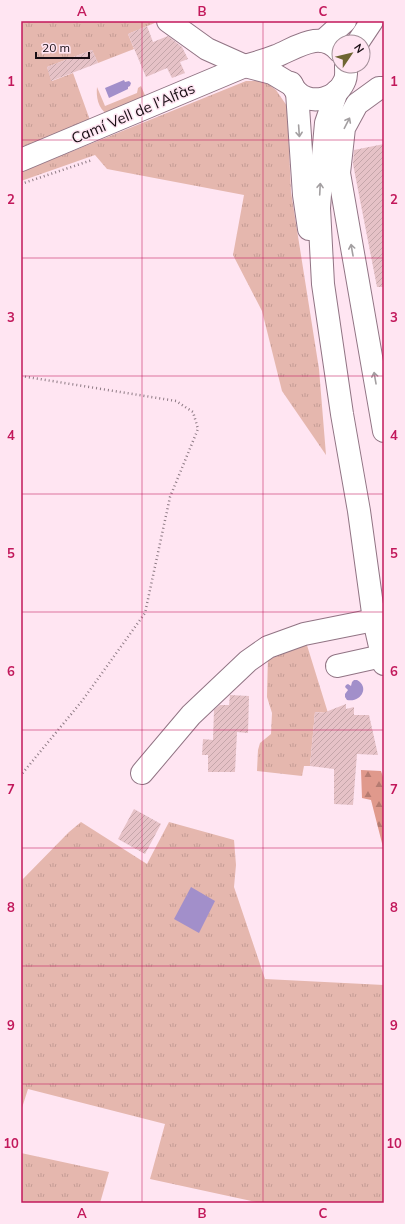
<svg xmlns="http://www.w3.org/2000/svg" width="405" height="1224" viewBox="0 0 405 1224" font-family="Mulish,sans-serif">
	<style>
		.grass { fill: url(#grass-tufts) }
		.forest { fill: url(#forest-firs) }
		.garden { fill: #e5b7ae }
		.water { fill: #a28fca }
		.building { fill: url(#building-hatch) }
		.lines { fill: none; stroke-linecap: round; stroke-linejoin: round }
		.minor-casing { stroke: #917484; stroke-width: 24 }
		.path { stroke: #8e7b85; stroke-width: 2.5; stroke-dasharray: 1 3; stroke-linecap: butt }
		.minor { stroke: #fff; stroke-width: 22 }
		.oneway { stroke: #a39fa1 }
		.grid { fill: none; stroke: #c2185b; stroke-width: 1; stroke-opacity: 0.55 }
		.labels { text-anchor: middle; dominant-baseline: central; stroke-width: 3; stroke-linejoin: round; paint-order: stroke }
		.street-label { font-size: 15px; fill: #190e14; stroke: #ffe5f2 }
		.neatline { fill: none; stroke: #c2185b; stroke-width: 1.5 }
		.grid-label { font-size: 13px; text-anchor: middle; font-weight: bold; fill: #c2185b }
	</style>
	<defs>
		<pattern id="grass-tufts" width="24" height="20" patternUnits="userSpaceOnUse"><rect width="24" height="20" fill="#e5b7ae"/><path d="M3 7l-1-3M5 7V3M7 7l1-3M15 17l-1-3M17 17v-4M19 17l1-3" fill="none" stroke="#c49c95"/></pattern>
		<pattern id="forest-firs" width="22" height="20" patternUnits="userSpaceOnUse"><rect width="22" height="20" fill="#e0998c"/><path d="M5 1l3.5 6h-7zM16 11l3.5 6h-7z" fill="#b57b71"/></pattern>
		<pattern id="building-hatch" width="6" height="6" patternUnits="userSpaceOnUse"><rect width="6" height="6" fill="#e6c2c7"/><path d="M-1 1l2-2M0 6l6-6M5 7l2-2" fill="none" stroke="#c5a6aa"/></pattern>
	</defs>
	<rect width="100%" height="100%" fill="#ffe5f2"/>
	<g class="grass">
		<polygon points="21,21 155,21 157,22 128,34 134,49 98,63 92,50 47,67 52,81 73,73 91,123 21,151"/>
		<polygon points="246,81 259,81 267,83 276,90 287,106 291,192 319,369 326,455 282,391 262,311 233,255 244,195 107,169 95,155 21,181 21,172"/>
		<polygon points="306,642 328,713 315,712 310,766 304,766 302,776 257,771 258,750 260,743 271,734 272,713 267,697 268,654"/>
		<polygon points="81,822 147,864 169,822 234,840 236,865 234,887 265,979 384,985 384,1203 261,1203 150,1179 165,1124 28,1089 21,1111 21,881 69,832"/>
		<polygon points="21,1153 109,1172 100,1203 21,1203"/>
	</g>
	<polygon class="forest" points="361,770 381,771 384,780 384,851 371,800 362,798"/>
	<path class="garden" d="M141 86 147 100 107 114C98 108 96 97 97 87L105 106 137 93 138 88Z"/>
	<g class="water">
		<polygon points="124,80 125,82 129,81 131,83 130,86 128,87 128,89 109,98 105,88"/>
		<path d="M354 680H357C370 687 361 703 347 700L345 697V694L348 690 345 687 346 685 348 684 351 686 352 682Z"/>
		<polygon points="191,887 215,901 199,933 174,919"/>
	</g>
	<g class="building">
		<polygon points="147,26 153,42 168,36 182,47 188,59 180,62 185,73 172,78 167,68 146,77 128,34"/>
		<polygon points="92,50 98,63 51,81 47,67"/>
		<polygon points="384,144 384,287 377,287 353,164 354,150"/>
		<polygon points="230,695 249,696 248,733 237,732 235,772 208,772 208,755 202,755 203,739 213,740 214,710 220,705 229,705"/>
		<polygon points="346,704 346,709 354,707 354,715 369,715 378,755 357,754 353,805 334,804 334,769 310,766 315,712 323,713"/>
		<polygon points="134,809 161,824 145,854 118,839"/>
	</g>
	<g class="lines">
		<g class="minor-casing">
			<g id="minor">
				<polyline points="168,21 207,49 245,66 272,73 292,85"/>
				<polyline points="323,41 345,21"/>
				<polyline points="358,42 372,21"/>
				<path d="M291 83C293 86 295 91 298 93 313 105 336 99 344 82 347 77 346 71 346 66"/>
				<polyline points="384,88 379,88 357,104 344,128 339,173 384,431"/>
				<polyline points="337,91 326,123 322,167 319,208 323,284 342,414 359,511 374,620 384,664"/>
				<polyline points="297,92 304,195 309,229"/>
				<path d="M21 160 245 66C255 63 266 60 276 56 296 48 321 29 339 51"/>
				<polyline points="337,666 382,656"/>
				<polyline points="142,773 191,715 248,661 268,647 304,634 374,620 384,614"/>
			</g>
		</g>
		<g class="path">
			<polyline points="21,184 92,160"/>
			<polyline points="21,376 176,401 193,412 198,429 170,497 145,613 82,701 21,775"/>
		</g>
		<use href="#minor" class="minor"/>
	</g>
	<defs><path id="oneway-shaft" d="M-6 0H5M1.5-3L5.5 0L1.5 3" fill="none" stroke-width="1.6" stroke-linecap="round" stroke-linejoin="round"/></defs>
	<g class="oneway">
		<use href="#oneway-shaft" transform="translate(347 123) rotate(-63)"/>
		<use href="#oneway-shaft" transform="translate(299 131) rotate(86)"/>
		<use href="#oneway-shaft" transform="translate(320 189) rotate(-87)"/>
		<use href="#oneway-shaft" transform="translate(352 250) rotate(-100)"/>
		<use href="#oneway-shaft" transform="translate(375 378) rotate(-100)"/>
	</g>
	<path class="grid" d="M142 21V1203M263 21V1203M21 140H384M21 258H384M21 376H384M21 494H384M21 612H384M21 730H384M21 848H384M21 966H384M21 1084H384"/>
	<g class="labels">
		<g class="street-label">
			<text transform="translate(133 113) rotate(-23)">Camí Vell de l'Alfàs</text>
		</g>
	</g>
	<rect width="405" height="1224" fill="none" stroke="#ffe5f2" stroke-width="44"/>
	<g transform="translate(351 54) rotate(55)"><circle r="19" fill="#ffe5f2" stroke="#a38f99"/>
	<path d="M0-3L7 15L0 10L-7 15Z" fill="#6e6532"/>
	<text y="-6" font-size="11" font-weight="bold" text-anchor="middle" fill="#190e14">N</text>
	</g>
	<path d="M36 52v6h53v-6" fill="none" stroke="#190e14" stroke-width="2"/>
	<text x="42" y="52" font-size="12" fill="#190e14" stroke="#ffe5f2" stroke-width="3" paint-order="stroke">20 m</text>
	<rect x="22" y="22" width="361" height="1180" class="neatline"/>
	<g class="grid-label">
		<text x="82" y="16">A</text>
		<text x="202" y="16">B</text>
		<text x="323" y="16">C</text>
		<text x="11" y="86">1</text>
		<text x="394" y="86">1</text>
		<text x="11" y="204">2</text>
		<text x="394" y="204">2</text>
		<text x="11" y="322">3</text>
		<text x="394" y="322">3</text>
		<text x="11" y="440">4</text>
		<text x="394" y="440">4</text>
		<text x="11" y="558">5</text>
		<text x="394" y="558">5</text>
		<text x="11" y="676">6</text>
		<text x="394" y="676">6</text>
		<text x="11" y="794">7</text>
		<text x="394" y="794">7</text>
		<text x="11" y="912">8</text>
		<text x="394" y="912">8</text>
		<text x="11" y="1030">9</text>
		<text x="394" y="1030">9</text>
		<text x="11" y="1148">10</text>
		<text x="394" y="1148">10</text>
		<text x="82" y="1218">A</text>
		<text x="202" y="1218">B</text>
		<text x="323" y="1218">C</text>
	</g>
</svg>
